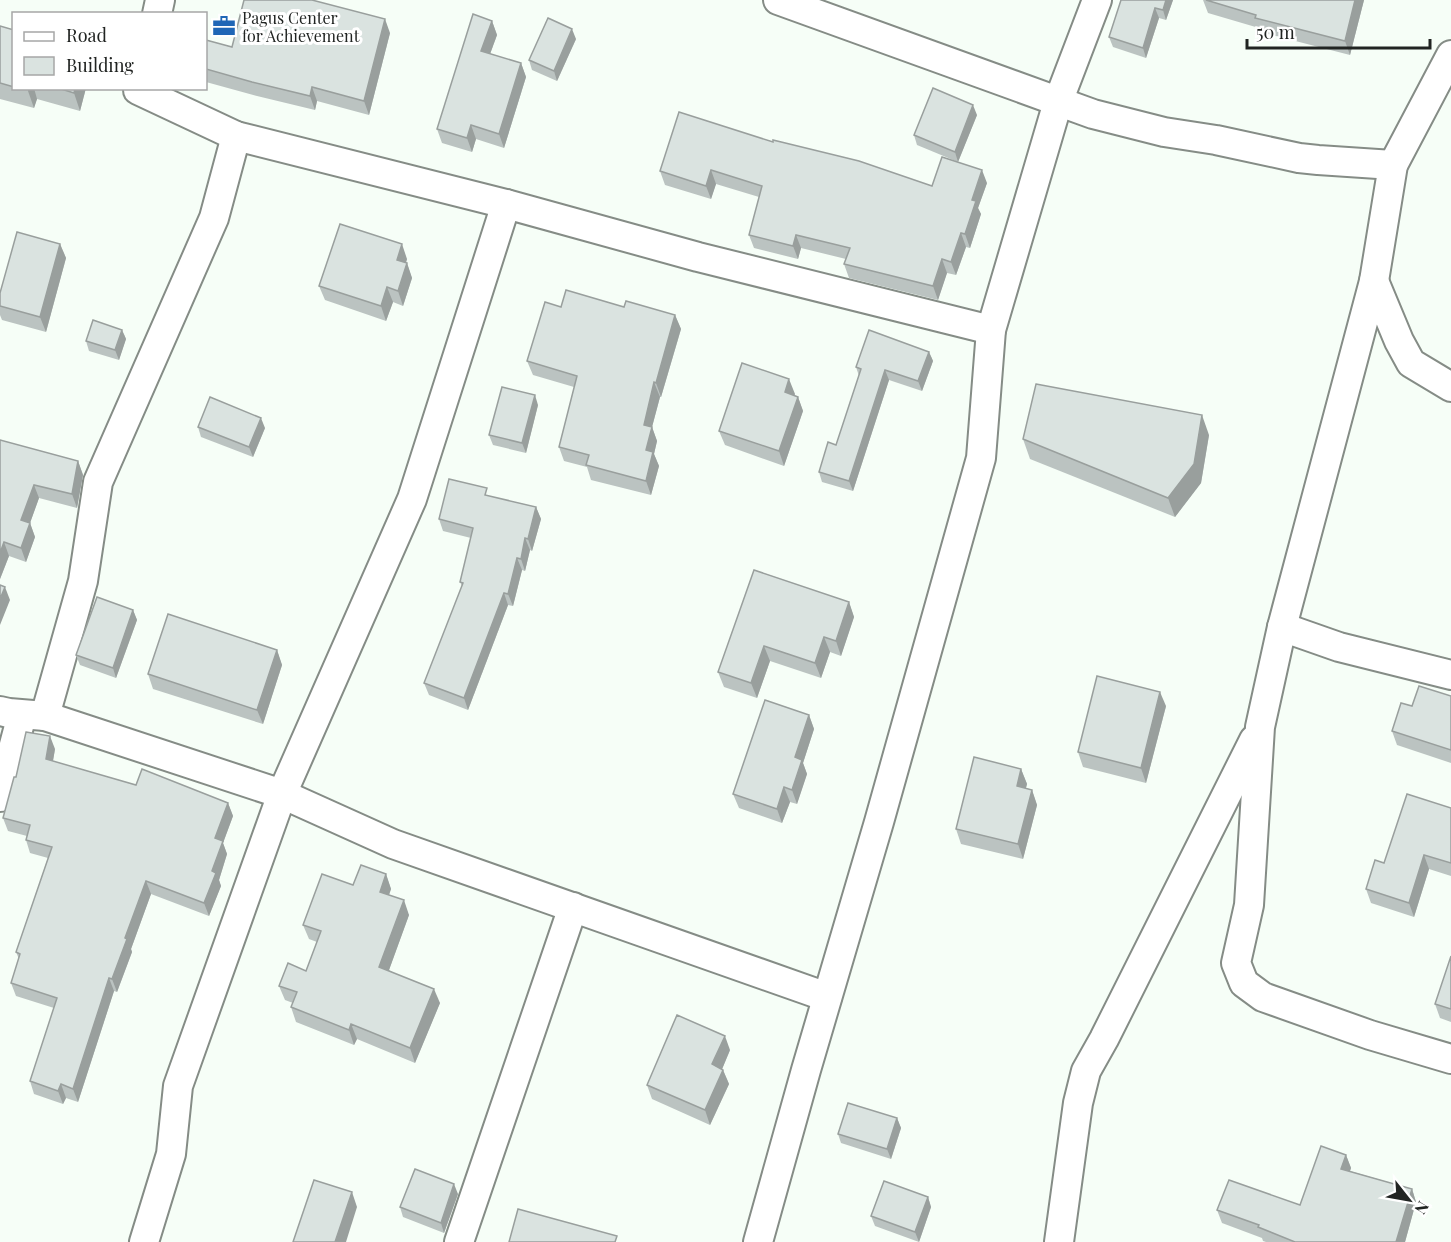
<svg xmlns="http://www.w3.org/2000/svg" width="1451" height="1242" viewBox="0 0 1451 1242" font-family="'Playfair Display',serif">
	<style>
		.lines { fill: none; stroke-linecap: round; stroke-linejoin: round }
		.minor-casing { stroke: #858c86; stroke-width: 32 }
		.minor { stroke: #fff; stroke-width: 28 }
		.wall { fill: #bbc3c1 }
		.shaded-wall { fill: #999f9d }
		.building { fill: #dae3e0; stroke: #999f9d; stroke-width: 1.5 }
		.labels { text-anchor: middle; dominant-baseline: central; stroke-width: 6; stroke-linejoin: round; paint-order: stroke }
		.poi-label { font-size: 16px; fill: #212422; stroke: #fff; text-anchor: start }
	</style>
	<rect width="100%" height="100%" fill="#f6fef7"/>
	<g class="lines">
		<g class="minor-casing">
			<g id="minor">
				<polyline points="778,0 1093,114 1164,132 1216,140 1299,158 1318,160 1393,165"/>
				<polyline points="157,14 160,0"/>
				<polyline points="1451,55 1393,165 1374,281 1282,627 1260,727 1249,905 1236,963 1244,983 1263,997 1370,1035 1451,1059"/>
				<polyline points="236,136 506,204 698,257 991,330"/>
				<polyline points="1374,281 1399,341 1411,363 1451,387"/>
				<polyline points="1282,627 1339,647 1451,675"/>
				<polyline points="0,711 9,713 45,716 282,794 393,844 827,997"/>
				<polyline points="45,716 83,581 98,482 214,218 236,136 138,90 138,88"/>
				<polyline points="0,797 22,715"/>
				<polyline points="144,1242 171,1154 178,1086 282,794 412,499 506,204"/>
				<polyline points="459,1242 573,907"/>
				<polyline points="758,1242 806,1070 879,822 981,458 991,330 1058,102 1097,0"/>
				<polyline points="1059,1242 1078,1103 1086,1071 1104,1039 1254,740"/>
			</g>
		</g>
		<use href="#minor" class="minor"/>
	</g>
	<g class="wall">
		<polygon points="1121,0 1173,0 1166,20 1159,18 1146,58 1113,47 1109,37"/>
		<polygon points="1203,0 1364,0 1350,55 1260,32 1259,28 1208,13"/>
		<polygon points="492,21 497,35 490,54 521,63 526,77 504,148 476,139 472,152 442,143 437,129"/>
		<polygon points="0,26 14,30 14,88 86,88 80,111 37,99 34,108 0,99"/>
		<polygon points="390,33 369,115 317,101 315,110 257,96 206,82 206,40 232,47"/>
		<polygon points="576,39 557,81 532,70 529,60"/>
		<polygon points="977,115 958,162 917,145 914,135"/>
		<polygon points="773,142 932,186 987,183 978,208 981,214 970,248 966,247 956,275 947,273 938,300 849,278 844,264 846,259 801,248 798,259 754,248 749,235 759,197 716,184 711,199 665,185 660,171"/>
		<polygon points="60,244 66,258 46,332 2,320 0,315 0,293"/>
		<polygon points="407,259 406,263 407,263 412,278 403,306 393,302 386,321 325,300 319,286"/>
		<polygon points="561,307 624,307 675,315 681,329 661,397 660,397 652,427 657,441 654,454 659,466 651,495 591,480 587,467 564,461 559,447 574,387 533,375 527,361"/>
		<polygon points="122,330 126,339 119,360 89,351 86,341"/>
		<polygon points="929,352 933,361 922,391 889,380 853,491 822,482 819,472 836,445 859,376 856,367"/>
		<polygon points="795,394 794,395 798,397 803,411 784,466 725,445 719,431"/>
		<polygon points="538,405 526,453 493,445 489,435"/>
		<polygon points="198,427 265,428 253,457 201,437"/>
		<polygon points="1209,435 1201,483 1175,517 1030,459 1023,439"/>
		<polygon points="0,440 78,461 83,475 77,508 39,498 30,523 35,537 26,562 9,556 0,579"/>
		<polygon points="489,496 536,507 541,519 532,551 530,550 525,571 522,570 513,606 508,605 468,710 429,695 424,683 462,586 460,582 471,538 443,531 439,519"/>
		<polygon points="754,570 849,602 854,617 841,656 830,652 821,678 770,661 757,698 724,687 718,672"/>
		<polygon points="133,610 137,620 116,678 80,665 76,655"/>
		<polygon points="277,650 282,665 263,724 153,689 148,674"/>
		<polygon points="1451,696 1451,763 1397,745 1392,731"/>
		<polygon points="1166,706 1146,783 1083,767 1078,752"/>
		<polygon points="809,715 814,729 803,763 807,774 797,804 790,802 782,823 739,808 733,794"/>
		<polygon points="55,749 53,761 136,785 228,803 233,816 223,843 227,854 219,880 221,886 209,916 151,894 131,949 132,952 117,992 114,991 78,1102 66,1098 63,1104 34,1094 30,1081 54,1008 16,996 11,983 19,959 16,952 48,858 30,853 26,840 27,836 8,831 3,818 16,777"/>
		<polygon points="1021,769 1027,784 1026,788 1032,790 1037,805 1023,859 961,844 956,829"/>
		<polygon points="1451,808 1451,876 1429,869 1414,917 1371,903 1366,889 1384,863"/>
		<polygon points="386,874 391,889 389,895 409,915 389,970 440,1003 415,1063 357,1039 354,1045 296,1022 291,1007 293,1003 285,1000 279,986 306,971 317,942 309,939 303,925 353,885"/>
		<polygon points="1451,956 1451,1022 1440,1018 1435,1004"/>
		<polygon points="730,1050 722,1069 723,1070 729,1084 710,1125 652,1099 647,1085"/>
		<polygon points="897,1118 901,1128 891,1159 841,1143 838,1134"/>
		<polygon points="1346,1155 1351,1168 1350,1171 1412,1189 1416,1202 1405,1242 1266,1242 1263,1241 1262,1238 1222,1223 1217,1210 1300,1205"/>
		<polygon points="458,1194 444,1233 403,1217 400,1207"/>
		<polygon points="928,1197 931,1207 919,1242 875,1226 871,1216"/>
	</g>
	<g class="shaded-wall">
		<polygon points="1166,0 1173,0 1166,20 1163,10"/>
		<polygon points="1355,0 1364,0 1350,55 1345,41"/>
		<polygon points="1155,8 1159,18 1146,58 1143,48"/>
		<polygon points="385,19 390,33 369,115 364,101"/>
		<polygon points="492,21 497,35 486,65 481,51"/>
		<polygon points="572,29 576,39 557,81 554,71"/>
		<polygon points="521,63 526,77 504,148 499,134"/>
		<polygon points="312,87 317,101 315,110 310,96"/>
		<polygon points="28,88 34,88 37,99 34,108 28,91"/>
		<polygon points="75,88 86,88 80,111 74,93"/>
		<polygon points="973,105 977,115 958,162 955,152"/>
		<polygon points="471,125 476,139 472,152 467,138"/>
		<polygon points="711,170 716,184 711,199 706,186"/>
		<polygon points="982,170 987,183 978,208 981,214 970,248 965,234 972,200"/>
		<polygon points="961,233 966,247 956,275 951,262"/>
		<polygon points="796,235 801,248 798,259 793,246"/>
		<polygon points="60,244 66,258 46,332 40,317"/>
		<polygon points="402,244 407,259 402,274 397,260"/>
		<polygon points="942,259 947,273 938,300 933,286"/>
		<polygon points="407,263 412,278 403,306 398,291"/>
		<polygon points="387,287 393,302 386,321 381,306"/>
		<polygon points="675,315 681,329 661,397 656,383"/>
		<polygon points="122,330 126,339 119,360 115,350"/>
		<polygon points="929,352 933,361 922,391 918,381"/>
		<polygon points="885,370 889,380 853,491 849,481"/>
		<polygon points="789,379 795,394 790,407 785,392"/>
		<polygon points="654,382 660,397 652,427 657,441 654,454 659,466 651,495 646,481 644,425"/>
		<polygon points="535,395 538,405 526,453 522,443"/>
		<polygon points="798,397 803,411 784,466 779,451"/>
		<polygon points="1202,415 1209,435 1201,483 1175,517 1168,498"/>
		<polygon points="261,418 265,428 253,457 249,447"/>
		<polygon points="78,461 83,475 77,508 72,494"/>
		<polygon points="34,485 39,498 30,523 35,537 26,562 21,548 21,520"/>
		<polygon points="536,507 541,519 532,551 528,539"/>
		<polygon points="525,538 530,550 525,571 521,559"/>
		<polygon points="4,542 9,556 0,579 0,553"/>
		<polygon points="517,558 522,570 513,606 508,594"/>
		<polygon points="5,587 10,600 0,625 0,599"/>
		<polygon points="504,593 508,605 468,710 464,698"/>
		<polygon points="849,602 854,617 841,656 836,641"/>
		<polygon points="133,610 137,620 116,678 113,668"/>
		<polygon points="824,637 830,652 821,678 815,663"/>
		<polygon points="764,646 770,661 757,698 751,683"/>
		<polygon points="277,650 282,665 263,724 257,710"/>
		<polygon points="1160,692 1166,706 1146,783 1141,768"/>
		<polygon points="809,715 814,729 803,763 807,774 797,804 792,790 795,757"/>
		<polygon points="50,736 55,749 51,772 46,759"/>
		<polygon points="1021,769 1027,784 1022,801 1017,786"/>
		<polygon points="784,787 790,802 782,823 777,809"/>
		<polygon points="1032,790 1037,805 1023,859 1018,844"/>
		<polygon points="228,803 233,816 223,843 227,854 219,880 221,886 209,916 204,903 215,838"/>
		<polygon points="1424,855 1429,869 1414,917 1409,903"/>
		<polygon points="386,874 391,889 385,906 380,892"/>
		<polygon points="146,881 151,894 131,949 132,952 117,992 112,979 125,938"/>
		<polygon points="404,900 409,915 385,981 379,967"/>
		<polygon points="109,978 114,991 78,1102 73,1089"/>
		<polygon points="434,989 440,1003 415,1063 410,1048"/>
		<polygon points="351,1024 357,1039 354,1045 349,1030"/>
		<polygon points="725,1036 730,1050 718,1079 712,1064"/>
		<polygon points="723,1070 729,1084 710,1125 705,1110"/>
		<polygon points="61,1084 66,1098 63,1104 58,1091"/>
		<polygon points="897,1118 901,1128 891,1159 887,1149"/>
		<polygon points="1346,1155 1351,1168 1346,1182 1341,1169"/>
		<polygon points="454,1184 458,1194 444,1233 441,1223"/>
		<polygon points="1412,1189 1416,1202 1405,1242 1396,1242"/>
		<polygon points="352,1192 357,1207 346,1242 335,1242"/>
		<polygon points="928,1197 931,1207 919,1242 915,1232"/>
	</g>
	<g class="building">
		<polygon points="244,0 312,0 385,19 364,101 312,87 310,96 252,82 206,69 206,40 232,47"/>
		<polygon points="1121,0 1166,0 1163,10 1155,8 1143,48 1109,37"/>
		<polygon points="1206,0 1355,0 1345,41 1255,18 1256,15"/>
		<polygon points="473,14 492,21 481,51 521,63 499,134 471,125 467,138 437,129"/>
		<polygon points="548,18 572,29 554,71 529,60"/>
		<polygon points="0,26 14,30 14,87 0,83"/>
		<polygon points="58,88 75,88 74,93"/>
		<polygon points="933,88 973,105 955,152 914,135"/>
		<polygon points="679,112 773,142 773,140 859,161 932,186 942,157 982,170 972,200 976,201 965,234 961,233 951,262 942,259 933,286 844,264 850,248 796,235 793,246 749,235 762,186 711,170 706,186 660,171"/>
		<polygon points="340,224 402,244 397,260 407,263 398,291 387,287 381,306 319,286"/>
		<polygon points="17,232 60,244 40,317 0,306 0,293"/>
		<polygon points="566,290 624,307 626,301 675,315 656,383 654,382 644,425 652,427 646,450 653,452 646,481 586,465 589,455 559,447 577,376 527,361 545,302 561,307"/>
		<polygon points="93,320 122,330 115,350 86,341"/>
		<polygon points="869,330 929,352 918,381 885,370 849,481 819,472 828,442 836,445 861,369 856,367"/>
		<polygon points="742,363 789,379 785,392 798,397 779,451 719,431"/>
		<polygon points="1036,384 1202,415 1194,464 1168,498 1023,439"/>
		<polygon points="502,387 535,395 522,443 489,435"/>
		<polygon points="210,397 261,418 249,447 198,427"/>
		<polygon points="0,440 78,461 72,494 34,485 21,520 30,523 21,548 4,542 0,553"/>
		<polygon points="449,479 487,488 485,495 536,507 528,539 525,538 521,559 517,558 508,594 504,593 464,698 424,683 463,583 460,582 473,528 439,519"/>
		<polygon points="754,570 849,602 836,641 824,637 815,663 764,646 751,683 718,672"/>
		<polygon points="0,585 5,587 0,599"/>
		<polygon points="97,597 133,610 113,668 76,655"/>
		<polygon points="168,614 277,650 257,710 148,674"/>
		<polygon points="1097,676 1160,692 1141,768 1078,752"/>
		<polygon points="1419,686 1451,696 1451,750 1392,731 1401,703 1412,706"/>
		<polygon points="765,700 809,715 795,757 802,760 792,790 784,787 777,809 733,794"/>
		<polygon points="26,732 50,736 46,759 136,785 142,769 228,803 215,838 223,841 212,871 216,873 204,903 146,881 125,938 127,939 112,979 109,978 73,1089 61,1084 58,1091 30,1081 57,998 11,983 20,954 16,952 52,847 26,840 30,825 3,818 14,777 16,777"/>
		<polygon points="974,757 1021,769 1017,786 1032,790 1018,844 956,829"/>
		<polygon points="1407,794 1451,808 1451,863 1424,855 1409,903 1366,889 1375,860 1384,863"/>
		<polygon points="361,865 386,874 380,892 404,900 379,967 434,989 410,1048 351,1024 349,1030 291,1007 297,992 279,986 288,963 306,971 321,931 303,925 322,874 353,885"/>
		<polygon points="1451,956 1451,1009 1435,1004"/>
		<polygon points="677,1015 725,1036 712,1064 723,1070 705,1110 647,1085"/>
		<polygon points="848,1103 897,1118 887,1149 838,1134"/>
		<polygon points="1321,1146 1346,1155 1341,1169 1412,1189 1396,1242 1295,1242 1258,1227 1259,1225 1217,1210 1229,1180 1300,1205"/>
		<polygon points="415,1169 454,1184 441,1223 400,1207"/>
		<polygon points="314,1180 352,1192 335,1242 293,1242"/>
		<polygon points="884,1181 928,1197 915,1232 871,1216"/>
		<polygon points="518,1209 617,1236 615,1242 509,1242"/>
	</g>
	<defs>
		<g id="office-bare" transform="scale(1.8)"><path d="M-6-3h4V-5.5h4V-3h4V5H-6ZM-1-4.5V-3h2v-1.5ZM-6 0V1H6V0Z" fill="#1f66b6" stroke="#fff" stroke-width="2.5" paint-order="stroke"/></g>
	</defs>
	<g fill-rule="evenodd">
		<use href="#office-bare" x="224" y="26"/>
	</g>
	<g class="labels">
		<g class="poi-label">
			<text x="242" y="17">Pagus Center<tspan x="242" dy="18">for Achievement</tspan></text>
		</g>
	</g>
	<rect x="12" y="12" width="195" height="78" fill="#ffffff" stroke="#a6a7a7" stroke-width="1.5"/>
	<rect x="24" y="32" width="30" height="9" fill="#ffffff" stroke="#a6a7a7" stroke-width="1.5"/>
	<text x="66" y="42" font-size="18" fill="#212422">Road</text>
	<rect x="24" y="57" width="30" height="18" fill="#dae3e0" stroke="#a6a7a7" stroke-width="1.5"/>
	<text x="66" y="72" font-size="18" fill="#212422">Building</text>
	<g transform="translate(1409 1200) rotate(121)" stroke="#ffffff" stroke-width="4.5" paint-order="stroke">
	<path d="M0-4.5L10 22L0 15L-10 22Z" fill="#212422"/>
	<text y="-9" font-size="16" font-weight="bold" text-anchor="middle" fill="#212422">N</text>
	</g>
	<path d="M1247 39v9h183v-9" fill="none" stroke="#212422" stroke-width="3"/>
	<text x="1256" y="39" font-size="18" fill="#212422" stroke="#ffffff" stroke-width="4.5" paint-order="stroke">50 m</text>
</svg>
